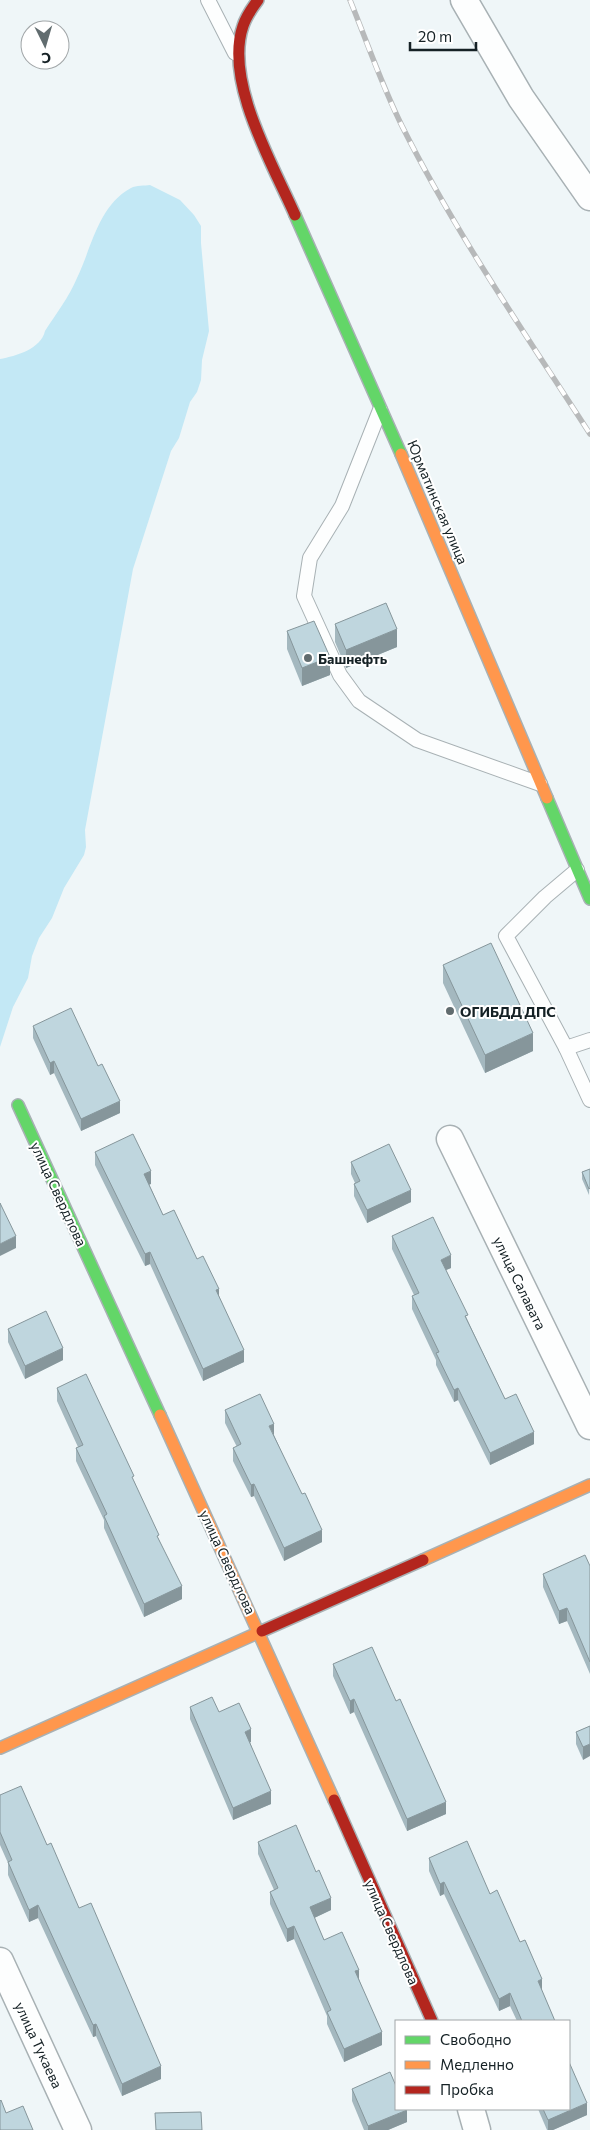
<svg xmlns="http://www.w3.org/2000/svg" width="590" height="2130" viewBox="0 0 590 2130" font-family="Commissioner,sans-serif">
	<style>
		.green { fill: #c3e8f5 }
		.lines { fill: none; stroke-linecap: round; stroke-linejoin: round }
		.lane-casing { stroke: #a8b1b4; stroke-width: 16 }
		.street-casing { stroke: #a8b1b4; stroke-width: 29 }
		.fast-casing { stroke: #a8b1b4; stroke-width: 14 }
		.slow-casing { stroke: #a8b1b4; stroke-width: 14 }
		.jam-casing { stroke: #a8b1b4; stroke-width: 14 }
		.lane { stroke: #fdfefe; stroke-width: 14 }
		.street { stroke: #fdfefe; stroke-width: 26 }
		.fast { stroke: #63d668; stroke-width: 11 }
		.slow { stroke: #ff974d; stroke-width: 11 }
		.jam { stroke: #b3261e; stroke-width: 11 }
		.rail-casing { stroke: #b7b9ba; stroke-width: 5.5 }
		.rail { stroke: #fff; stroke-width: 4; stroke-dasharray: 11; stroke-linecap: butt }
		.wall { fill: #a4b8bf }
		.shaded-wall { fill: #86969b }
		.building { fill: #bfd6de; stroke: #86969b }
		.poi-dot { fill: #616c6f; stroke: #fff; stroke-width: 2 }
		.labels { text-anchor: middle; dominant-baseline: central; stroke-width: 4; stroke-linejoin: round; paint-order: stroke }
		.street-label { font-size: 14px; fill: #152125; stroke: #fff }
		.poi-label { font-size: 14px; font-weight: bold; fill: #152125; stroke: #fff; text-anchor: start }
	</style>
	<rect width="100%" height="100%" fill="#eff6f8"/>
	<path class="green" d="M150 185 180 200 194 215 201 226V243L209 331 202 360 201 380 197 392 190 402 179 438 171 451 133 569 85 830 86 847 84 855 64 888 52 918 39 938 32 956 28 978 13 1007 0 1047V359C16 356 41 349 45 331 56 314 69 297 77 278 92 247 98 206 131 188 136 185 145 186 150 185Z"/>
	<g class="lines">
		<g class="lane-casing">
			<g id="lane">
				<polyline points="208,0 235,53"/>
				<polyline points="380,410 342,506 310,558 304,596 340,675 359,701 417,740 540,784"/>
				<polyline points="577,870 545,897 506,936 566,1048 590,1040"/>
				<polyline points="566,1048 590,1100"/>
			</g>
		</g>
		<g class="street-casing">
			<g id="street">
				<polyline points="464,0 521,98 590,197"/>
				<polyline points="450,1139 590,1426"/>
				<polyline points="0,1961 78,2130"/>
				<polyline points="471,2109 477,2130"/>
			</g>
		</g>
		<g class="fast-casing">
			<g id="fast">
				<polyline points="295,215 401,454"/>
				<polyline points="547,798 590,899"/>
				<polyline points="18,1105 160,1415"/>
			</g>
		</g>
		<g class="slow-casing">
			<g id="slow">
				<polyline points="401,454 547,798"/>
				<polyline points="160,1415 334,1800"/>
				<polyline points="423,1560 590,1485"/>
				<polyline points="0,1748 262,1631"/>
			</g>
		</g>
		<g class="jam-casing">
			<g id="jam">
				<path d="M258 0C252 8 246 16 243 26 224 81 273 165 295 215"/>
				<polyline points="262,1631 423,1560"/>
				<polyline points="334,1800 432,2021"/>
			</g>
		</g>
		<use href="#lane" class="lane"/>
		<use href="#street" class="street"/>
		<use href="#fast" class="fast"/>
		<use href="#slow" class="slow"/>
		<use href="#jam" class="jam"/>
		<g class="rail-casing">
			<path id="rail" d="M350 0C367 42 382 86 402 126 456 234 525 333 590 434"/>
		</g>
		<use href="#rail" class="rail"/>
	</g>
	<g class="wall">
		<polygon points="335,624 397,647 346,668 335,642"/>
		<polygon points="287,631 330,675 302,686 287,649"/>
		<polygon points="443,965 533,1051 485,1073 443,983"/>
		<polygon points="33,1026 120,1113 81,1131 54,1073 50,1075 33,1038"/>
		<polygon points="95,1152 151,1184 149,1184 163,1215 197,1259 219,1296 244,1362 203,1381 150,1264 145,1266 95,1165"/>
		<polygon points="351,1162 411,1202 367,1223 354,1196 354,1184 355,1183 351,1174"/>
		<polygon points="590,1169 589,1195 582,1179 582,1172"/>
		<polygon points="392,1236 451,1268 446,1270 468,1321 505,1399 534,1444 490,1465 458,1400 454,1402 436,1365 436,1360 412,1309 412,1296 414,1295 392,1249"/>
		<polygon points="8,1329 63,1360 25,1379 8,1342"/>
		<polygon points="57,1388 134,1481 159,1540 182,1599 144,1617 104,1528 104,1520 76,1461 76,1448 78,1447 57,1401"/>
		<polygon points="225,1410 274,1435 322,1542 284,1561 254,1496 251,1497 233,1461 233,1448 237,1447 225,1423"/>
		<polygon points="590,1566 590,1674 567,1621 559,1624 543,1587 543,1574"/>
		<polygon points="333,1664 446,1814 407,1831 354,1712 350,1714 333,1676"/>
		<polygon points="190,1707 219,1712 251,1742 250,1742 271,1804 233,1820 190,1719"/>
		<polygon points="590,1726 583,1760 576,1744 576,1732"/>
		<polygon points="0,1795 47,1845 79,1908 161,2079 122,2096 96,2036 93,2037 38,1918 29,1922 8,1875 8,1863 0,1845"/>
		<polygon points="258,1842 331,1910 314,1918 324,1940 359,1979 382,2045 344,2062 327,2024 327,2016 294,1939 287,1942 270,1904 270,1892 274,1890 258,1854"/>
		<polygon points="429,1858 490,1894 542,1992 555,2021 517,2021 510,2006 499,2011 444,1894 440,1896 429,1871"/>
		<polygon points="352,2089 407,2122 388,2130 364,2130 352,2101"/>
		<polygon points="538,2109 569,2109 587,2115 553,2130 547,2130"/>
	</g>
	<g class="shaded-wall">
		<polygon points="397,629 397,647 346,668 346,650"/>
		<polygon points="330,657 330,675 302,686 302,668"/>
		<polygon points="533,1033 533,1051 485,1073 485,1055"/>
		<polygon points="54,1061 54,1073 50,1075 50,1063"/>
		<polygon points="120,1101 120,1113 81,1131 81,1119"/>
		<polygon points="151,1171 151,1184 144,1187 144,1174"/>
		<polygon points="411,1190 411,1202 367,1223 367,1210"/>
		<polygon points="16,1236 16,1248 0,1256 0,1244"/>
		<polygon points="150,1252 150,1264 145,1266 145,1254"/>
		<polygon points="451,1255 451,1268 441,1272 441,1260"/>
		<polygon points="219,1289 219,1301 216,1290"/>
		<polygon points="63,1348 63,1360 25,1379 25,1366"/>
		<polygon points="244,1350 244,1362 203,1381 203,1369"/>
		<polygon points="458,1388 458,1400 454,1402 454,1390"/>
		<polygon points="274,1424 274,1436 269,1426"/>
		<polygon points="534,1432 534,1444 490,1465 490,1453"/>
		<polygon points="254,1484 254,1496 251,1497 251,1485"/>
		<polygon points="322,1530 322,1542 284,1561 284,1548"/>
		<polygon points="182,1586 182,1599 144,1617 144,1604"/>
		<polygon points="567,1608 567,1621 559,1624 559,1611"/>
		<polygon points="354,1699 354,1712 350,1714 350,1701"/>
		<polygon points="251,1729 251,1742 245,1744 245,1732"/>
		<polygon points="590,1744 590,1756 583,1760 583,1747"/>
		<polygon points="271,1791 271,1804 233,1820 233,1808"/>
		<polygon points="446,1802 446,1814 407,1831 407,1819"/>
		<polygon points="444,1882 444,1894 440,1896 440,1884"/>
		<polygon points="331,1898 331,1910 310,1920 310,1907"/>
		<polygon points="38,1905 38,1918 29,1922 29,1910"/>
		<polygon points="294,1926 294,1939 287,1942 287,1929"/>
		<polygon points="359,1970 359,1982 355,1971"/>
		<polygon points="542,1979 542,1992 538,1981"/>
		<polygon points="510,1993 510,2006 499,2011 499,1999"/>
		<polygon points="96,2024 96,2036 93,2037 93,2025"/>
		<polygon points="382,2032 382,2045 344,2062 344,2049"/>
		<polygon points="161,2066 161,2079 122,2096 122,2084"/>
		<polygon points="587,2103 587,2115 553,2130 548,2130 548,2120"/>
		<polygon points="407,2110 407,2122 388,2130 368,2130 368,2126"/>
	</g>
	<g class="building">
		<polygon points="386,603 397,629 346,650 335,624"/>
		<polygon points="314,621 330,657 302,668 287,631"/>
		<polygon points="491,943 533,1033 485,1055 443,965"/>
		<polygon points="71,1008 98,1066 102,1064 120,1101 81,1119 54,1061 50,1063 33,1026"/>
		<polygon points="133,1134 151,1171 144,1174 163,1215 174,1210 197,1259 203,1256 219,1289 216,1290 244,1350 203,1369 150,1252 145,1254 95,1152"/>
		<polygon points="389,1144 411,1190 367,1210 354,1184 360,1181 351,1162"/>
		<polygon points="590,1169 590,1188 589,1189 582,1172"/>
		<polygon points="0,1203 16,1236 0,1244"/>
		<polygon points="433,1217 451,1255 441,1260 468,1315 465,1316 505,1399 516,1394 534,1432 490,1453 458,1388 454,1390 436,1353 439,1352 412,1296 419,1293 392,1236"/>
		<polygon points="46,1311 63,1348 25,1366 8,1329"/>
		<polygon points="86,1374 134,1476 132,1477 159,1535 157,1536 182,1586 144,1604 104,1516 107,1514 76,1448 83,1445 57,1388"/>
		<polygon points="260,1394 274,1424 269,1426 302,1494 305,1493 322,1530 284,1548 254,1484 251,1485 233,1448 241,1444 225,1410"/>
		<polygon points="585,1555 590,1566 590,1662 567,1608 559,1611 543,1574"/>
		<polygon points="372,1647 396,1701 400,1699 446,1802 407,1819 354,1699 350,1701 333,1664"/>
		<polygon points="212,1697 219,1712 239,1703 251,1729 245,1732 271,1791 233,1808 190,1707"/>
		<polygon points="590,1726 590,1744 583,1747 576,1732"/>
		<polygon points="21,1786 47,1845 51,1843 79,1908 91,1903 161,2066 122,2084 96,2024 93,2025 38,1905 29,1910 8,1862 12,1860 0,1832 0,1795"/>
		<polygon points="296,1825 316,1872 319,1870 331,1898 310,1907 324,1940 342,1932 359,1970 355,1971 382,2032 344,2049 327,2012 331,2010 294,1926 287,1929 270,1892 278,1888 258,1842"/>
		<polygon points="467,1841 490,1894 497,1890 520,1942 525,1940 542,1979 538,1981 555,2021 522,2021 510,1993 499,1999 444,1882 440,1884 429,1858"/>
		<polygon points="569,2062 587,2103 548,2120 543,2109 569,2109"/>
		<polygon points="390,2072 396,2086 396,2109 406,2109 407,2110 368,2126 352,2089"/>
		<polygon points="1,2100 6,2113 23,2106 33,2130 0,2130 0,2101"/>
		<polygon points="201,2112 202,2130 156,2130 155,2113"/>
	</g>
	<g class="poi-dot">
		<circle cx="308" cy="658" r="5"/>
		<circle cx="450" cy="1011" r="5"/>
	</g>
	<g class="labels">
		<g class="street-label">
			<text transform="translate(438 502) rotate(67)">Юрматинская улица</text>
			<text transform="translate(59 1194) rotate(65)">улица Свердлова</text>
			<text transform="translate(520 1283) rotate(64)">улица Салавата</text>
			<text transform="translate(228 1562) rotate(65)">улица Свердлова</text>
			<text transform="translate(392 1932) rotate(66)">улица Свердлова</text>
			<text transform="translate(39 2045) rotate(65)">улица Тукаева</text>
		</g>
		<g class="poi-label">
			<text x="318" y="658">Башнефть</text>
			<text x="460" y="1011">ОГИБДД ДПС</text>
		</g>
	</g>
	<rect x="395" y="2020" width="175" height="90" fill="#ffffff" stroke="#a1a6a8"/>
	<rect x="405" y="2036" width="25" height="8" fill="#63d668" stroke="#a1a6a8"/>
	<text x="440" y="2045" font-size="15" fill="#152125">Свободно</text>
	<rect x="405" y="2061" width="25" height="8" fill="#ff974d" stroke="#a1a6a8"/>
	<text x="440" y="2070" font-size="15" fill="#152125">Медленно</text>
	<rect x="405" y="2086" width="25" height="8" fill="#b3261e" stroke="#a1a6a8"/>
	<text x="440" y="2095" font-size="15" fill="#152125">Пробка</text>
	<g transform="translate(45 45) rotate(175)"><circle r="24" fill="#ffffff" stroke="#a1a6a8"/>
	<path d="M0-4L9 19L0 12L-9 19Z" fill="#616c6f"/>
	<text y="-8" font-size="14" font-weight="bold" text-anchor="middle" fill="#152125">С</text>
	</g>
	<path d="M410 42v8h66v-8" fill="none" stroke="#152125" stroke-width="2.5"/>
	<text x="418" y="42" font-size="15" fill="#152125" stroke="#ffffff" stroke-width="4" paint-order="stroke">20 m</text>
</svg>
